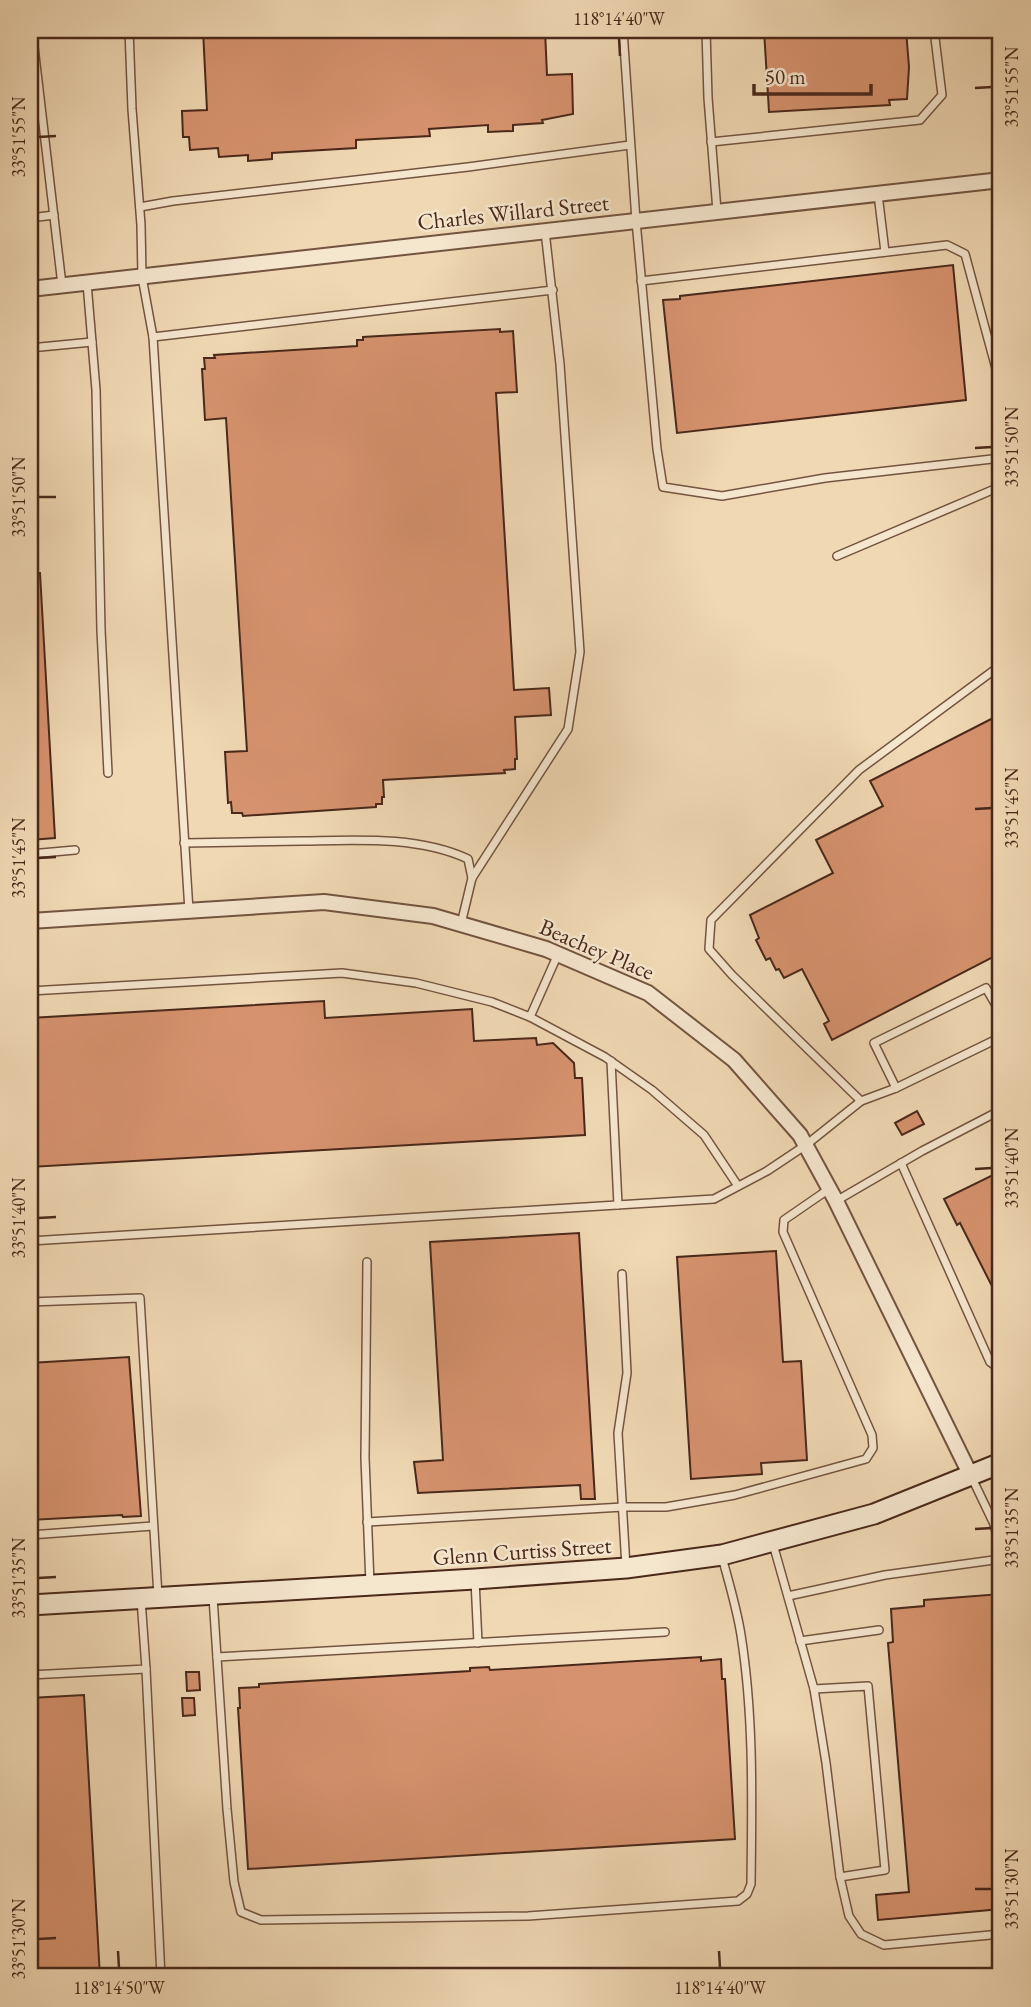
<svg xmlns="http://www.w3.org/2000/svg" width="1031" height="2007" viewBox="0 0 1031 2007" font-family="'EB Garamond',serif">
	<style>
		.building { fill: #d6926e; stroke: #4a281a; stroke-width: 2 }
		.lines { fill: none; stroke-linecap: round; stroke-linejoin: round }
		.lane-casing { stroke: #745440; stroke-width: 10 }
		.street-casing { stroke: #745440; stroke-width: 18 }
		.secondary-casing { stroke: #4a281a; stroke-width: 23 }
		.lane { stroke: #f5e6ce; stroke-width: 7 }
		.street { stroke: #f5e6ce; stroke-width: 14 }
		.secondary { stroke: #f5e6ce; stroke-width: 19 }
		.ticks { fill: none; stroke: #4a281a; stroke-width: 2.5 }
		.labels { text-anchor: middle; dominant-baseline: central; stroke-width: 5; stroke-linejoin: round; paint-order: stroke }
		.street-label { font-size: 23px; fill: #4a281a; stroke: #f5e6ce }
		.neatline { fill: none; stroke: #4a281a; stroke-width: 2.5 }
		.ticks-label { font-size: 18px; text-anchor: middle; fill: #4a281a }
	</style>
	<rect width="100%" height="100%" fill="#f0d8b4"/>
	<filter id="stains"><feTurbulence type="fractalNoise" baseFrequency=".00286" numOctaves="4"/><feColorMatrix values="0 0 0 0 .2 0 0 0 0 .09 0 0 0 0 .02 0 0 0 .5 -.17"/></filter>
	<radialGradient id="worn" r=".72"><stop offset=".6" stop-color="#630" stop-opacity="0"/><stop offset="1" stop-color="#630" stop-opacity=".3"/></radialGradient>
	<g class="building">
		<polygon points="203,30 545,30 547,75 572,74 573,114 542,120 543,123 513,125 513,131 488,132 488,125 429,129 430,136 356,140 356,148 272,153 272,159 248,161 248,155 219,157 218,148 190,150 189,137 183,137 182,111 207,110"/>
		<polygon points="764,30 906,30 909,67 907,99 889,100 890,105 769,112"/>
		<polygon points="953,265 966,400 677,433 663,300 680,299 680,296"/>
		<polygon points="500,329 500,332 513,331 517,392 496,393 514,690 549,688 551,715 515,717 517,759 515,759 515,769 504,770 505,773 383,780 384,797 382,797 382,804 376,804 376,807 243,816 242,813 232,813 231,802 228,803 225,752 247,751 226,418 205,420 202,369 205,369 204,358 215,358 214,355 357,346 357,340 363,340 363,337"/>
		<polygon points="30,573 40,573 55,838 30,840"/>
		<polygon points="1001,714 1001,953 832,1040 824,1024 829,1021 802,969 784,978 779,969 776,970 770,958 766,960 756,940 759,938 750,915 833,873 816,840 883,806 870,781"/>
		<polygon points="324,1001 325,1018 472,1009 474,1041 536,1038 537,1045 553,1043 574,1063 575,1078 582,1078 585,1135 30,1167 30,1018"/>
		<polygon points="917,1111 924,1124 902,1135 895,1123"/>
		<polygon points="1001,1171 1001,1304 960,1223 957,1225 944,1199"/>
		<polygon points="579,1233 595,1499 581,1499 580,1485 418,1493 414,1462 443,1460 430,1242"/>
		<polygon points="776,1251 783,1362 801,1361 807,1460 761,1463 762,1474 691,1479 677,1257"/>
		<polygon points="129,1357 141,1516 123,1517 122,1515 30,1520 30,1363"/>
		<polygon points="1001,1594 1001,1909 878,1920 876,1895 909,1892 888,1643 893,1642 891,1609 924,1606 924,1600"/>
		<polygon points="701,1657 701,1661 721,1659 722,1679 725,1679 735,1839 248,1869 238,1708 240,1708 239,1688 259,1687 259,1684 470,1671 470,1668 489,1667 490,1670"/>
		<polygon points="186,1672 199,1672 200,1690 187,1691"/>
		<polygon points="84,1695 100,1977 30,1977 30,1698"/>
		<polygon points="182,1698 194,1698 195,1715 183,1716"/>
	</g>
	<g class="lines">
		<g class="lane-casing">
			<g id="lane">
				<polyline points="32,30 62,285"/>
				<polyline points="129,30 132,109 141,225 142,277 153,337 553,290"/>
				<polyline points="623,30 636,221 657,449 663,487 722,496 825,478 1001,458"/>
				<polyline points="706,30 708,98 717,211"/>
				<polyline points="711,142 920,120 942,95 934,30"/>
				<polyline points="878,194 885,252"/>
				<polyline points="140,207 173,201 468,167 630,145"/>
				<polyline points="30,218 54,215"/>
				<polyline points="641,281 947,245 965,254 1001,387"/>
				<polyline points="87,283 96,390 101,630 108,773"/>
				<polyline points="153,337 189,911"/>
				<polyline points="30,348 92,342"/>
				<polyline points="837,556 997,488 1001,479"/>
				<path d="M184 843C224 842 263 842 303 841 357 840 418 836 468 859L472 878"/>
				<polyline points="30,854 75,850"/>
				<polyline points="461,924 472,878 568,729 580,652 560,364 545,231"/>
				<polyline points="30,991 342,973 416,983 492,1002 530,1017 558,954"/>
				<polyline points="530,1017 605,1057 652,1090 704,1135 738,1186"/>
				<polyline points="611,1061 618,1205"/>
				<polyline points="896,1088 874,1043 986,988 1001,1014"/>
				<polyline points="861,1101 896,1088 1001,1037"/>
				<polyline points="901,1163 990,1362 1001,1370"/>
				<polyline points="836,1201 922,1151 1001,1110"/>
				<polyline points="30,1241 714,1199 767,1171 806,1145 861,1101 732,975 709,949 711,920 859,770 1001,665"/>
				<polyline points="367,1262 365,1458 370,1584"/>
				<polyline points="622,1274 627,1373 618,1433 626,1567"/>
				<polyline points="30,1302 140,1298 158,1596"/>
				<polyline points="971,1476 994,1524 1001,1522"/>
				<polyline points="367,1522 623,1507 666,1507 735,1495 866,1459 873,1448 872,1435 783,1232 784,1220 829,1189"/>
				<polyline points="994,1524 1001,1551"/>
				<polyline points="30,1535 153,1526"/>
				<polyline points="773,1544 814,1689 826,1763 840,1877 849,1916 861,1934 884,1945 1001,1934"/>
				<polyline points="475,1580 478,1643"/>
				<polyline points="788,1596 885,1575 1001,1559"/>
				<path d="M213 1597 227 1809 234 1882 241 1912 261 1920 528 1916 738 1901 747 1894 751 1884C752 1802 754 1717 741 1635 737 1609 729 1583 722 1557"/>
				<polyline points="800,1641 879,1630"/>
				<polyline points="217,1657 665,1632"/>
				<polyline points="146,1669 161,1977"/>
				<polyline points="30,1675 146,1669 141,1599"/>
				<polyline points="814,1689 868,1686 885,1870 840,1877"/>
			</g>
		</g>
		<g class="street-casing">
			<g id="street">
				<polyline points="30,289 1001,180"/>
				<polyline points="30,921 324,902 433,916 546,949 648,993 734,1060 800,1135 836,1201 971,1476"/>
			</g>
		</g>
		<g class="secondary-casing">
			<polyline id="secondary" points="30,1605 475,1579 626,1568 722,1555 874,1514 1001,1463"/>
		</g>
		<use href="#lane" class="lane"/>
		<use href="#street" class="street"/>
		<use href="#secondary" class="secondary"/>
	</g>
	<path class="ticks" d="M619 38 620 56M975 88 992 87M38 137 56 136M975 448 992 447M38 497H56M975 809 992 808M38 858 56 857M975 1169 992 1168M38 1218 56 1217M975 1529 992 1528M38 1578 56 1577M975 1889H992M38 1939 56 1938M118 1951 119 1968M719 1951 720 1968"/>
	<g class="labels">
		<g class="street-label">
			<text transform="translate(513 212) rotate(-6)">Charles Willard Street</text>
			<text transform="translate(597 949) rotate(23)">Beachey Place</text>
			<text transform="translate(522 1551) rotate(-4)">Glenn Curtiss Street</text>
		</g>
	</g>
	<rect width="1031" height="2007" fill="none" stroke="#f0d8b4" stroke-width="77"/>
	<path d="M754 84v10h117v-10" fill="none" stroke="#4a281a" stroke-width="3.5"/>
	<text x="765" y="84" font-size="21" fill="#4a281a" stroke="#f5e6ce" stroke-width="5" paint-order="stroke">50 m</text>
	<rect x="38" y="38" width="954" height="1930" class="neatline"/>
	<g class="ticks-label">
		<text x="619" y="25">118°14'40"W</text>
		<text transform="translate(1012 87) rotate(-90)" y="6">33°51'55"N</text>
		<text transform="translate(19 137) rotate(-90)" y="6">33°51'55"N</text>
		<text transform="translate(1012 447) rotate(-90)" y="6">33°51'50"N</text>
		<text transform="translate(19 497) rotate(-90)" y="6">33°51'50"N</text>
		<text transform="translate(1012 808) rotate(-90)" y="6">33°51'45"N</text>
		<text transform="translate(19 858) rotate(-90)" y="6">33°51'45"N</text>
		<text transform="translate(1012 1168) rotate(-90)" y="6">33°51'40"N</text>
		<text transform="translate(19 1218) rotate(-90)" y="6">33°51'40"N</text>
		<text transform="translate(1012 1528) rotate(-90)" y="6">33°51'35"N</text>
		<text transform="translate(19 1578) rotate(-90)" y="6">33°51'35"N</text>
		<text transform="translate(1012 1889) rotate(-90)" y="6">33°51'30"N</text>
		<text transform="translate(19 1939) rotate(-90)" y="6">33°51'30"N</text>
		<text x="119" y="1994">118°14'50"W</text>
		<text x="720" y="1994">118°14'40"W</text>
	</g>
	<rect width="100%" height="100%" filter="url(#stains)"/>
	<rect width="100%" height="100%" fill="url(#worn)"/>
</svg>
